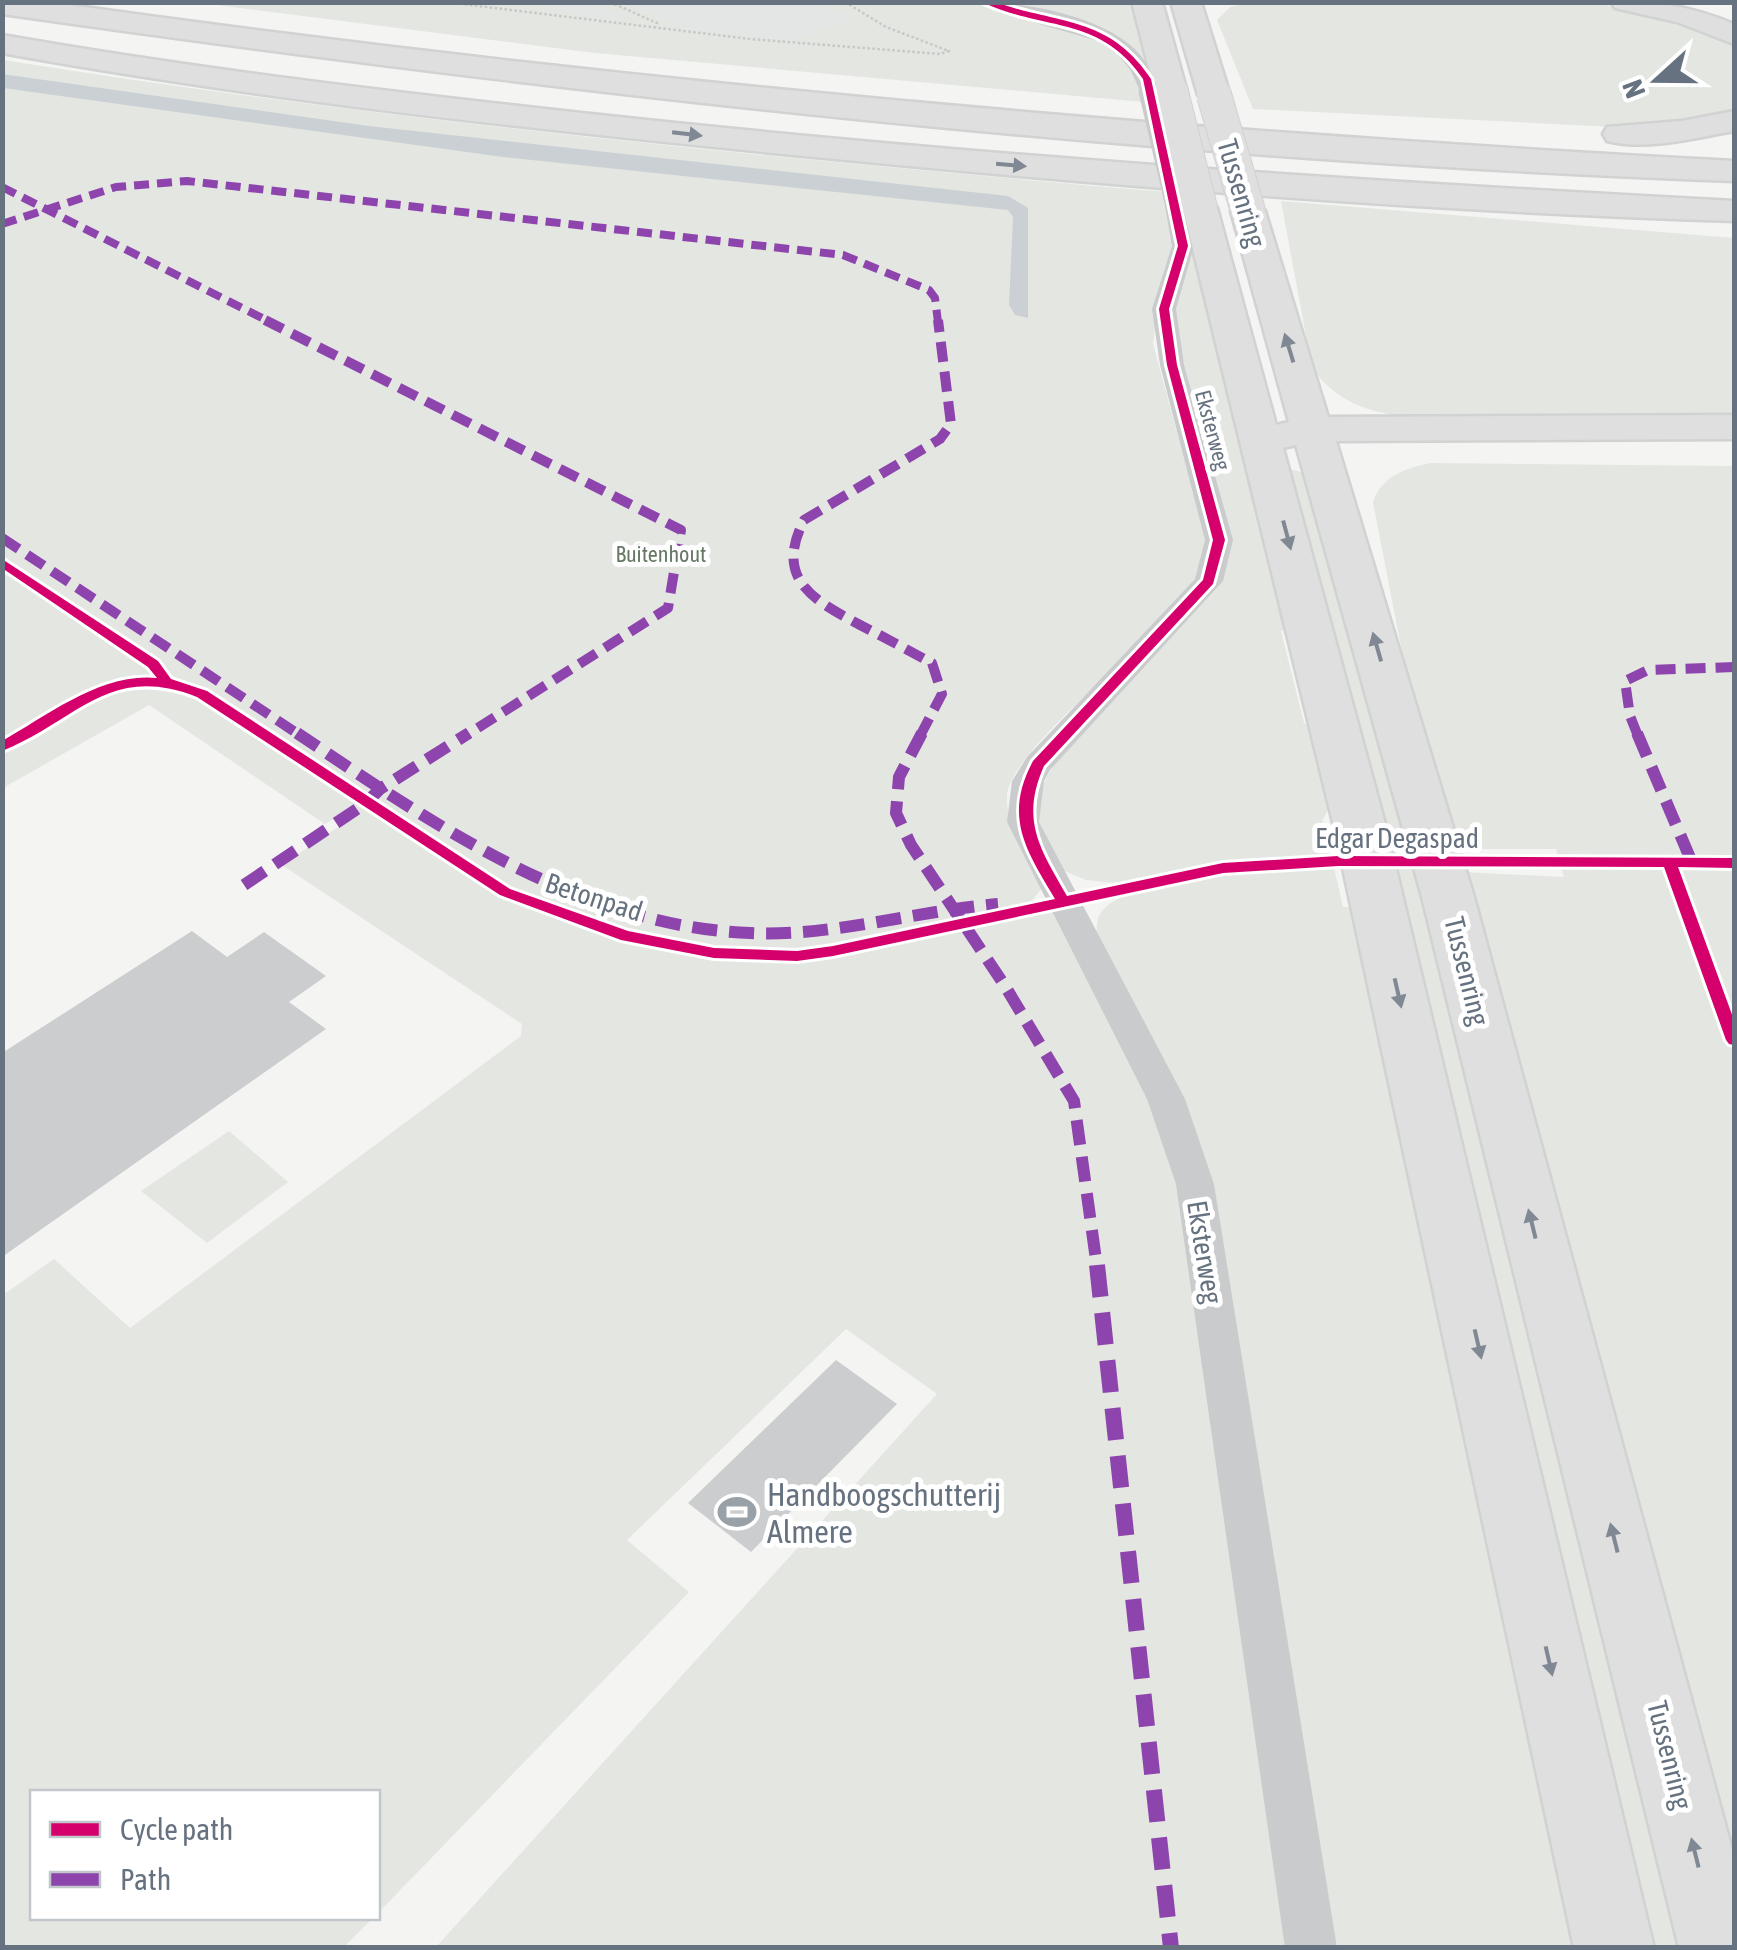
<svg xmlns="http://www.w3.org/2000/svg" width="1737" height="1950" viewBox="0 0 1737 1950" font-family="'Asap Condensed',sans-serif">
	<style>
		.built { fill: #e4e5e5 }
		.green { fill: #e3e6e1 }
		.water { fill: #cbd0d4 }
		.building { fill: #cccdce }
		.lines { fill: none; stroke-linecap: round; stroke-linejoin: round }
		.highway-casing { stroke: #d1d2d2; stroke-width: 5 }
		.path { stroke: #c7c8c8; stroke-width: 2.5; stroke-dasharray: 2.5 2.5; stroke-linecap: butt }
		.street { fill: #cacbcc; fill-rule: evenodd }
		.highway { fill: #dfdfdf; fill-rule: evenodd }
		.highway-bridge-casing { stroke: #d1d2d2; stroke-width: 36; stroke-linecap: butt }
		.street-bridge { stroke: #cacbcc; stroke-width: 21 }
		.highway-bridge { stroke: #dfdfdf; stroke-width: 34 }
		.quiet-far3 { stroke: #8e44ad; stroke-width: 8; stroke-dasharray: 15 8; stroke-linecap: butt }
		.quiet-far2 { stroke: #8e44ad; stroke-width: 10; stroke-dasharray: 20 10; stroke-linecap: butt }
		.quiet-far1 { stroke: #8e44ad; stroke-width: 12; stroke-dasharray: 25 12; stroke-linecap: butt }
		.quiet { stroke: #8e44ad; stroke-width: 16; stroke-dasharray: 32 16; stroke-linecap: butt }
		.cycleway-casing { stroke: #fff; stroke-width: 6 }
		.cycleway { fill: #d6006c; fill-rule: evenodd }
		.oneway { fill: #7f8893 }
		.labels { text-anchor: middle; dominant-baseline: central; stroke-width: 10; stroke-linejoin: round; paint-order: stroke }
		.far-street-label { font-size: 22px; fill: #677280; stroke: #fff }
		.far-park-label { font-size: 22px; fill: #677865; stroke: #fff }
		.street-label { font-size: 28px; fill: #677280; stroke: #fff }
		.near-poi-label { font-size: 32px; fill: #677280; stroke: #fff; text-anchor: start }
	</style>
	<rect width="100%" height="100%" fill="#f4f4f3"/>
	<polygon class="built" points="395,3 927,3 1042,71"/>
	<g class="green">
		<polygon points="538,2 572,15 631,18 596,8 605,3 623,3 686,29 794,41 848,20 841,17 847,14 818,3 980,3 1098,39 1132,64 1144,102 595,53 200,3"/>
		<polygon points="1256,2 1605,5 1652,13 1726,38 1734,45 1734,111 1634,128 1253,109 1217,20 1230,7"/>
		<polygon points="997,3 1127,3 1134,6 1150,69 1141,57"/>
		<path d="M3 60C388 121 778 159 1167 192L1175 248 1158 306 1153 344 1205 535 1203 565 1197 577C1177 600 1157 624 1137 646 1108 677 1010 757 1007 795 1005 827 1030 858 1044 886L1029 904 1032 913 1057 912 1131 1044 1182 1201 1291 1947H436L937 1394 846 1329 627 1540 689 1592 378 1913V1792H32V1918H373L344 1947H3V1295L54 1259 130 1328 521 1036 522 1024 282 865 341 825 333 819 325 824 149 705 3 788V751L109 692 133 684 126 678 109 684 3 741Z"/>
		<path d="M1281 201 1734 238V416L1408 417C1367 412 1337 402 1312 368Z"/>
		<path d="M1193 240 1285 589 1286 630 1281 631 1304 723 1313 731 1336 796 1322 821 1330 857 1219 862 1117 883 1086 880 1062 870C1036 825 1024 812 1054 765L1220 575 1178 358 1174 313Z"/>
		<path d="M1430 463 1734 466V1870L1462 872 1564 877 1556 849H1456L1408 683 1373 502C1382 476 1404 469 1430 463Z"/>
		<polygon points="1290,469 1313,475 1704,1947 1649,1947 1463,1138 1285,473"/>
		<path d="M1294 868H1334L1343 907H1349L1369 928 1605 1947H1331L1240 1371 1097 937C1096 926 1097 915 1105 908 1133 879 1252 872 1294 868Z"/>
		<polygon points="229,1131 288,1182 207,1243 141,1191"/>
	</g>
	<polygon class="water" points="2,74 369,126 1008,196 1028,208 1028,318 1015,315 1009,305 1013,217 1008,210 503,157 3,88"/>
	<g class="building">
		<polygon points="192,931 227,957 264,932 326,976 289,1002 326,1029 2,1257 2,1053"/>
		<polygon points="836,1360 897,1404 751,1552 688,1503"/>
	</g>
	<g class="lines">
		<g class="highway-casing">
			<g id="highway">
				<path d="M2 2H48C608 81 1169 131 1734 161V181C1155 160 576 95 2 14Z"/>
				<polygon points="1132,2 1162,2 1187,92 1182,99 1160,99 1155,92"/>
				<polygon points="1171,2 1201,2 1230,95 1225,102 1203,102 1198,95"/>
				<path d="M1611 2C1660 2 1688 5 1734 24V44L1677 22 1615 8Z"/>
				<path d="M2 35C201 70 400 93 600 115 977 156 1355 181 1734 201V221C1417 211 1099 185 783 154 522 128 261 100 2 53Z"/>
				<path d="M1734 111V131C1695 138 1647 151 1607 141L1603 134 1607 127 1682 121Z"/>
				<polygon points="1200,198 1212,201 1217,208 1276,425 1289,422 1231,211 1236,204 1248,201 1260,204 1265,211 1328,417 1734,415 1734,439 1336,441 1474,897 1734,1857 1734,1948 1679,1948 1422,897 1296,445 1283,448 1387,831 1654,1948 1574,1948 1335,831 1183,208 1188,201"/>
			</g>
		</g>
		<g class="path">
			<polyline points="445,2 750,39 940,54 949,51 886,27 845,2"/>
			<polyline points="610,2 657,23 655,27"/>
		</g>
		<g class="street">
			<path d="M977 2C1023 2 1092 14 1129 44 1145 57 1152 73 1159 91L1156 95H1142L1130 69 1117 54 1098 41 1001 13Z"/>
			<polygon points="1176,199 1187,206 1194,246 1176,309 1184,365 1233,540 1223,581 1050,770 1044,781 1039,822 1185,1099 1214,1184 1337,1948 1285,1948 1176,1184 1147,1099 1007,822 1012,781 1027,757 1195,579 1205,540 1160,365 1152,309 1172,246 1165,206"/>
		</g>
		<use href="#highway" class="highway"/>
		<g class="highway-bridge-casing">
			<g id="highway-bridge">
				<polyline points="1171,92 1200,208"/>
				<polyline points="1214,95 1248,211"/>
			</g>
		</g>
		<polyline class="street-bridge" points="1149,91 1176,206"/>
		<use href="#highway-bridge" class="highway-bridge"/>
		<g class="quiet-far3">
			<polyline points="2,187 270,322"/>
			<polyline points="2,224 116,187 187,181 843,255 929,290 935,298 938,322"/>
		</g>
		<g class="quiet-far2">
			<polyline points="265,320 681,530 668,608 465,736"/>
			<polyline points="2,538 301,736"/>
			<path d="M920 736 942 694 932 663C909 651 886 638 862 626 816 601 773 581 804 520L940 439 951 424 938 320"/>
			<polyline points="1638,736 1630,716 1625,681 1648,670 1734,667"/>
		</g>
		<g class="quiet-far1">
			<path d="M297 733C431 823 582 927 750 933 833 937 915 911 998 904"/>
			<polyline points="922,733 899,777 896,813 911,845 1005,986 1074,1101 1097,1267"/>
			<polyline points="1637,733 1693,865"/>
			<polyline points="244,885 366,803 380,789 469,733"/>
		</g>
		<polyline class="quiet" points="1097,1265 1171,1948"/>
		<g class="cycleway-casing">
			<path id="cycleway" d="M982 2H995C1060 25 1109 16 1151 79L1188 246 1169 309 1177 365 1225 540 1213 584 1044 766C1020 820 1040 849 1067 896L1223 863 1338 856 1734 858V868L1678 867 1734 1020V1045L1729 1044 1726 1040 1664 867 1338 866 1223 873 833 956 797 961 714 958 621 940 500 895 197 697C108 662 76 722 2 751V741C48 715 102 672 157 678L148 667 2 568V559L158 661 171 679 207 691 510 889 628 931 714 948 797 951 833 946 1055 899C1026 850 1003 817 1033 761L1203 580 1213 540 1167 365 1159 309 1178 246 1143 79C1100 15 1042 31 982 2Z"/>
		</g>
		<use href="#cycleway" class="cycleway"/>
	</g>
	<defs><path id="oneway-solid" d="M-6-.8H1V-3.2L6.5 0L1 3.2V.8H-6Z" transform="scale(2.5)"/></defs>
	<g class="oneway">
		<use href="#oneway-solid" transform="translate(687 134) rotate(7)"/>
		<use href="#oneway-solid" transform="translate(1011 165) rotate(5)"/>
		<use href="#oneway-solid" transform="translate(1289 348) rotate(-107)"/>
		<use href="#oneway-solid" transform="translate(1287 535) rotate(75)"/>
		<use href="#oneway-solid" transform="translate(1377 647) rotate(-106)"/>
		<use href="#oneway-solid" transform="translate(1398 993) rotate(77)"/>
		<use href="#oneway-solid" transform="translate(1532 1224) rotate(-104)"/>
		<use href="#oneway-solid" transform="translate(1478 1344) rotate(77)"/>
		<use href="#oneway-solid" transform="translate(1614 1538) rotate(-104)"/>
		<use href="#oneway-solid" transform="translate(1549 1661) rotate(77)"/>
		<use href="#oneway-solid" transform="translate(1695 1853) rotate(-104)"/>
	</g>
	<defs>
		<g id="stadium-bare" transform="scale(3)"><path d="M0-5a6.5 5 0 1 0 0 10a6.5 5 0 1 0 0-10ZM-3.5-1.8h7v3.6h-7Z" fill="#98a0a8" stroke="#fff" stroke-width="2.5" paint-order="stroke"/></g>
	</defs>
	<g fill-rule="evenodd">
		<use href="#stadium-bare" x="737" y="1512"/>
	</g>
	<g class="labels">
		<g class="far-street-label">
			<text transform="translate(1213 430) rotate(75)">Eksterweg</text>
		</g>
		<g class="far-park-label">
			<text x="661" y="554">Buitenhout</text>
		</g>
		<g class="street-label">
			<text transform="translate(1242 193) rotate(74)">Tussenring</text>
			<text x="1397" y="838">Edgar Degaspad</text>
			<text transform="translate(594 897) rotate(18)">Betonpad</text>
			<text transform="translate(1467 971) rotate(76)">Tussenring</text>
			<text transform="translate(1205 1252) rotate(81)">Eksterweg</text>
			<text transform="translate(1670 1755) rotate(76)">Tussenring</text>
		</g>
		<g class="near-poi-label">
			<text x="767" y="1494">Handboogschutterij<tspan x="767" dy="37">Almere</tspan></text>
		</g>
	</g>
	<rect width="1737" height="1950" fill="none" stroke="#677280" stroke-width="10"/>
	<rect x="30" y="1790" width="350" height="130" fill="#ffffff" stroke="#c2c7cc" stroke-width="2.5"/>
	<rect x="50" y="1822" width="50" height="15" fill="#d6006c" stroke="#c2c7cc" stroke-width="2.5"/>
	<text x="120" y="1840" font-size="30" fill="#677280">Cycle path</text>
	<rect x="50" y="1872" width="50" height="15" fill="#8e44ad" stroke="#c2c7cc" stroke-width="2.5"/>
	<text x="120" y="1890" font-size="30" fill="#677280">Path</text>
	<g transform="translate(1657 80) rotate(249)" stroke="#ffffff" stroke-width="8" paint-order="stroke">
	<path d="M0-8L18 38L0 25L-18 38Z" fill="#677280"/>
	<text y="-15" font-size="28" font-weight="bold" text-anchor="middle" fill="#677280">N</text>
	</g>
</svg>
